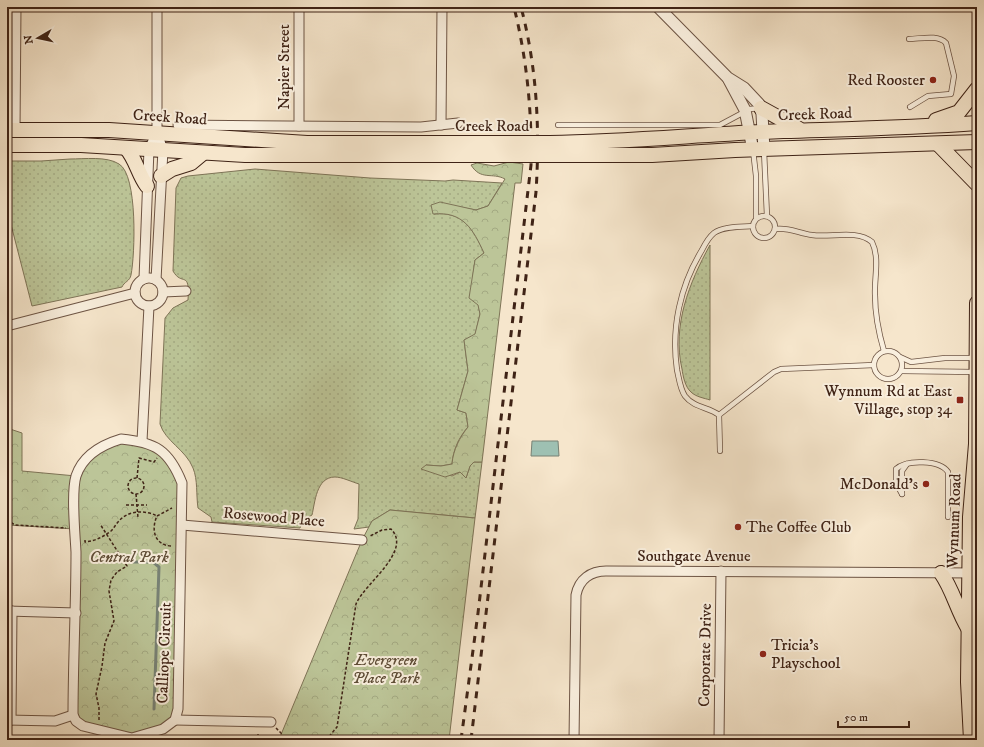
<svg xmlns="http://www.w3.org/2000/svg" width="984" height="747" viewBox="0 0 984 747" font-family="'IM FELL DW Pica',serif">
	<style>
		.grass { fill: url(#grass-dots); stroke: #7e7457 }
		.forest { fill: url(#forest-crowns); stroke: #7e7457 }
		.water { fill: #9ec0b2; stroke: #788174 }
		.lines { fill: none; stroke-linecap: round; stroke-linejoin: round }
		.stream { stroke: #788174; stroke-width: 3 }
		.service-casing { stroke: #6d5444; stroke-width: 6 }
		.minor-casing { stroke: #6d5444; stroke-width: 11 }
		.tertiary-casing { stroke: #6d5444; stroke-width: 13 }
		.primary-casing { stroke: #3f2316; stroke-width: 16 }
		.path { stroke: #3f2316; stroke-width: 1.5; stroke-dasharray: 3 2; stroke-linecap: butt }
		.service { stroke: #f9efde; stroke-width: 4.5 }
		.minor { stroke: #f9efde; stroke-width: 9 }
		.tertiary { stroke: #f9efde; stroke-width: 11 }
		.primary { stroke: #f6e6cc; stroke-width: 14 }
		.rail { stroke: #3f2316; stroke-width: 3; stroke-dasharray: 7 7; stroke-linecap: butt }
		.primary-bridge-casing { stroke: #3f2316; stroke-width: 16; stroke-linecap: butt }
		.primary-bridge { stroke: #f6e6cc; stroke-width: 14 }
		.poi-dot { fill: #8f2418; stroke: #f9efde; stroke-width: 1.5 }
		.labels { text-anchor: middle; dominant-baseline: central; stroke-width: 4; stroke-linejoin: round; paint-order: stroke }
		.street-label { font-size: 16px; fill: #3f2316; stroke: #f9efde }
		.poi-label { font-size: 16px; fill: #3f2316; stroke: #f9efde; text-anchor: end }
		.park-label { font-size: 16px; font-style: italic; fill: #5e4c36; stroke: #f9efde }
	</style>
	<defs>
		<pattern id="grass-dots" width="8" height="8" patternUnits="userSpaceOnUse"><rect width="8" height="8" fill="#bcc598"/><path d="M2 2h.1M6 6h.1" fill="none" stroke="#a3a982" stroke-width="1.8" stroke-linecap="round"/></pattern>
		<pattern id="forest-crowns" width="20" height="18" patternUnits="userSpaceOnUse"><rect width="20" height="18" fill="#bcc598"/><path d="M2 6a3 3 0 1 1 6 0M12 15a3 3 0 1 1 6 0" fill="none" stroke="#a3a982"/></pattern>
	</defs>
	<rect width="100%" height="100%" fill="#f6e6cc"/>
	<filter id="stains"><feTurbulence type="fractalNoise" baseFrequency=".005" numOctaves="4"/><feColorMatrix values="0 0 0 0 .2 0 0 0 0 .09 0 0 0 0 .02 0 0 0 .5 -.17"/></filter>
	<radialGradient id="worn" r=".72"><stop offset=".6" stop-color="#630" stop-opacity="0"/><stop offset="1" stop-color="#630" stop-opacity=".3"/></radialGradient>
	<g class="grass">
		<path d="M70 159C84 159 107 156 119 164 138 175 135 255 131 275 130 281 124 282 122 287L32 306 7 209V161H41Z"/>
		<path d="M255 169 370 178 445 181 453 180 502 183 488 206 476 210 459 207 434 214C463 211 473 229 484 253L475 260 473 275 480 314 475 335 464 340 468 371 457 410 466 413 468 427C459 437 453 450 452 464L441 466 426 465 452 476 460 472 466 478 470 466 474 462H482L475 518 390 510 372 521 369 527 354 529 358 519 359 484C352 482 342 477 335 477 316 477 315 503 312 515L303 520 300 528 212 522 211 517 198 508C196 495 198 480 193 468 186 450 165 441 160 424L165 318 173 308 188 300C190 269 182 287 173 271L176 188 181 178 188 176Z"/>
		<path d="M710 245V400C704 398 696 397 691 392 685 387 683 376 682 369 672 326 689 283 710 245Z"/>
	</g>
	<g class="forest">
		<path d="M509 162 523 164 521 183H515L482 462H474L470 466 466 478 460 472 445 477 421 469 426 465 441 466 452 464C453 450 460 437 468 427L466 413 457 410 468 371 464 340 475 334 480 314 478 305 469 298 475 260 484 253C473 229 463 211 433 214L431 205 440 202 476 210 488 206 505 179C492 172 481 181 471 165L477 163 494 166Z"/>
		<polygon points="7,428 22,433 22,471 76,476 82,465 121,439 156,446 182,483 175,720 132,738 76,721 75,529 7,525"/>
		<polygon points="390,510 475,518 449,740 253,740 253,738 280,737 362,540 372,521"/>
	</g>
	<polygon class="water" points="532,441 558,441 559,456 531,456"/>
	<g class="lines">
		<g class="stream">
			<polyline points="101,556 120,562"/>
			<polyline points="128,562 153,562 159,567 154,709"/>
		</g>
		<g class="service-casing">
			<g id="service">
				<path d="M909 39C920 39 938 34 946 43L954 76 951 94 928 96 910 107"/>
				<polyline points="558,125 720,125 750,109 760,108"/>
				<polyline points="753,150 756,176 756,218"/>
				<polyline points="764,151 767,216"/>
				<circle cx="764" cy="227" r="11"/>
				<path d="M775 229C789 227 798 233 812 235 830 238 857 229 872 242 880 258 874 279 875 295 875 314 879 334 884 351"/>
				<circle cx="888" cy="365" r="14"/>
				<polyline points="900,357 911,362 945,358 975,358"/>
				<polyline points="902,371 975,372"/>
				<polyline points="719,415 774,372 781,369 874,365"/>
				<path d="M720 451 719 415C709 407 694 408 685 396 680 389 679 378 677 370 671 328 680 286 702 250 705 244 709 237 714 233 723 226 742 227 753 226"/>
				<path d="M902 494 896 483V469C907 459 940 460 948 472V517"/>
				<polyline points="902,494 902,471 907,464"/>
			</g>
		</g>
		<g class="minor-casing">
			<g id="minor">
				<polyline points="178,125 421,127 458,123"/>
				<polyline points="441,125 442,7"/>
				<polyline points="299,126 299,7"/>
				<polyline points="15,130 16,7"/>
				<circle cx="149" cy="292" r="14"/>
				<polyline points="144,279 149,149 157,133"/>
				<polyline points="156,280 163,150 157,133 157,7"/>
				<polyline points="163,292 186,291"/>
				<polyline points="7,326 135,293"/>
				<path d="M121 439C155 442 169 450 182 483L178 709 175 720 163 729 132 738 83 726 76 721 73 715C73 661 76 606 76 552 75 532 71 493 76 476 83 455 101 445 121 439Z"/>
				<polyline points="142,441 149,306"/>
				<polyline points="182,525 362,540"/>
				<polyline points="7,611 76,613"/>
				<polyline points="7,720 55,721 73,715"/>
				<polyline points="11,720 12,611"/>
				<polyline points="175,720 271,722"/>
				<path d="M574 740 576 595C579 579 591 571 606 571L977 573"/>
				<polyline points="719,740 721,571"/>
			</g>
		</g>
		<g class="tertiary-casing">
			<g id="tertiary">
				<polyline points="658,7 728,78 744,88 759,104 762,114 764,150"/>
				<polyline points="729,80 745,110 753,150"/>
			</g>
		</g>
		<g class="primary-casing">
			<g id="primary">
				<polyline points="761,108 799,129"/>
				<polyline points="936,120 959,112 977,89"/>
				<polyline points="7,130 109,130 307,143 522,143"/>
				<path d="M550 143C628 142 705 134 783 131 848 129 912 128 977 123"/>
				<polyline points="938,144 977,184"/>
				<polyline points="7,145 81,145 245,155 522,155"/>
				<path d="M126 148C136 159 138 174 147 186"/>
				<polyline points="550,155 652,155 735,150 977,142"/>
				<polyline points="161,176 172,169 191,163 203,153"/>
				<path d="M941 573C953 590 957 610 968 628"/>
				<polyline points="971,740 968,682 970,517 976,444 977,303"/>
			</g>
		</g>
		<g class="path">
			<circle cx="136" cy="486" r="8"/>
			<polyline points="137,478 139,458 154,462 157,458"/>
			<polyline points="136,494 138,518"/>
			<polyline points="126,505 147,505"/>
			<polyline points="7,520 15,525 66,528"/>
			<path d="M85 540V542C95 541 103 537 111 531 114 528 116 524 119 521 128 510 146 510 157 516"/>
			<path d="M171 546C154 545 151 529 157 516L172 508"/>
			<polyline points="99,720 99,708 96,694 102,666 105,643 114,621 109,591 111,580 117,572 127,566 100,524"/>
			<polyline points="276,728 282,734 283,740"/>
			<polyline points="258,740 258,734"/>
			<path d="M326 740 337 727 356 604C364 584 413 551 391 529L382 530 370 536"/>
		</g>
		<use href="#service" class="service"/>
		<use href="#minor" class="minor"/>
		<use href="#tertiary" class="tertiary"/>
		<use href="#primary" class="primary"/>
		<g class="rail">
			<path d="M461 740 478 613 531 165C532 111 527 60 514 7"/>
			<path d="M471 740 536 192C540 129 537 68 521 7"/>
		</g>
		<g class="primary-bridge-casing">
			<g id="primary-bridge">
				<polyline points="522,143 550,143"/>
				<polyline points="522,155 550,155"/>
			</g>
		</g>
		<use href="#primary-bridge" class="primary-bridge"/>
	</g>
	<g class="poi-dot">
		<circle cx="933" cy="80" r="4"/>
		<rect x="956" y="396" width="8" height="8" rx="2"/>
		<circle cx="926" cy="484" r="4"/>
		<circle cx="738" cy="527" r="4"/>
		<circle cx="763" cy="654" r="4"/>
	</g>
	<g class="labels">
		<g class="street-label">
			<text transform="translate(284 67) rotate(-90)">Napier Street</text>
			<text transform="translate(815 114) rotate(-2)">Creek Road</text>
			<text transform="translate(170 117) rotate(4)">Creek Road</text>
			<text x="492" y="126">Creek Road</text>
			<text transform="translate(274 517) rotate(5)">Rosewood Place</text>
			<text transform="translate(954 521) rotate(-88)">Wynnum Road</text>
			<text x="694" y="556">Southgate Avenue</text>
			<text transform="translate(164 653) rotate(-88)">Calliope Circuit</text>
			<text transform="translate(705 655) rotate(-89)">Corporate Drive</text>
		</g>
		<g class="poi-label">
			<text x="925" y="80">Red Rooster</text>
			<text x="952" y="391">Wynnum Rd at East<tspan x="952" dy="18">Village, stop 34</tspan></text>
			<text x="918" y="484">McDonald's</text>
			<text x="746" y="527" text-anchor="start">The Coffee Club</text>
			<text x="771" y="645" text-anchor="start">Tricia's<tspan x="771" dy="18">Playschool</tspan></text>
		</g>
		<g class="park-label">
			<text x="129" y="557">Central Park</text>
			<text x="386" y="660">Evergreen<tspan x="386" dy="18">Place Park</tspan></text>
		</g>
	</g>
	<rect width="984" height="747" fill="none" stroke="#f6e6cc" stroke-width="24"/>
	<rect x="8" y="8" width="968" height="731" fill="none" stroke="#3f2316" stroke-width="2"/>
	<rect x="12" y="12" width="960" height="723" fill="none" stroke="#3f2316"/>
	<g transform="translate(38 38) rotate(261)" stroke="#f9efde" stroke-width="3" paint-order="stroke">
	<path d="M0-3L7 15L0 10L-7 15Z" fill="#3f2316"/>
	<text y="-6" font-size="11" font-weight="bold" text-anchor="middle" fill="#3f2316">N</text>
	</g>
	<path d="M838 721v6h71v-6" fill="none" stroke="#3f2316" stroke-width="2"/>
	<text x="844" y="721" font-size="12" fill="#3f2316" stroke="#f9efde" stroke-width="3" paint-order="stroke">50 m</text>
	<rect width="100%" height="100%" filter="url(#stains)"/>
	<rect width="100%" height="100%" fill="url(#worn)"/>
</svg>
